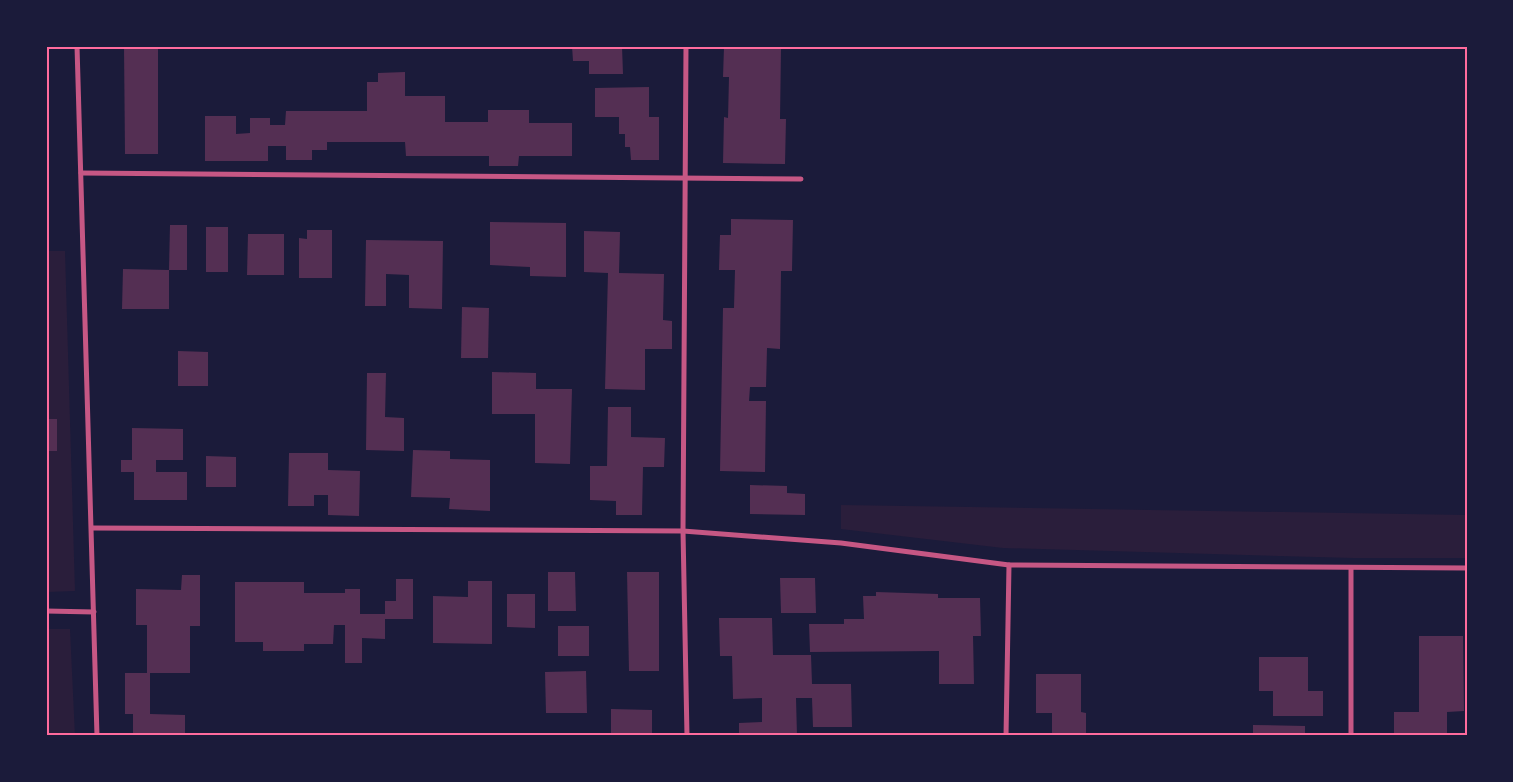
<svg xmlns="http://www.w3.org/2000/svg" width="1513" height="782" viewBox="0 0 1513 782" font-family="Cabin,sans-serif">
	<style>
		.green { fill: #2a1e3b }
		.building { fill: #542f53 }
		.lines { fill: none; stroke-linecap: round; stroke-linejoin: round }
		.minor { stroke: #c65784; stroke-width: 5 }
		.neatline { fill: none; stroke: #ff6b9d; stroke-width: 2 }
	</style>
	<rect width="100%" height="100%" fill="#1b1b3a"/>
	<g class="green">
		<polygon points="46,251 65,251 75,591 46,592"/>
		<polygon points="841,505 1467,515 1467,558 1353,558 1003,548 841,529"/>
		<polygon points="46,629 70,629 75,736 46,736"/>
	</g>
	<g class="building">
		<polygon points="124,46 158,46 158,154 125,154"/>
		<polygon points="572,46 622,46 623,74 589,74 589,61 573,61"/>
		<polygon points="788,46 788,48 781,48 780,119 786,119 785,164 723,163 724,117 728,118 729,77 723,77 724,47"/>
		<polygon points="405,72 405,96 445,96 445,122 488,122 488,110 529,110 529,123 572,123 572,156 519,156 518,166 489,166 489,156 406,156 405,142 327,142 327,150 312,150 312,160 286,160 286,146 268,146 268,161 205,161 205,116 236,116 236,134 250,133 250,118 270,118 270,125 285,125 286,111 367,111 367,82 378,82 378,73"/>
		<polygon points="649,87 649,117 659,117 659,160 631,160 630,147 625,147 625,134 619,134 619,117 595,117 595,88"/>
		<polygon points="731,219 793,220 792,271 781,271 780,349 767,348 766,387 750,387 749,401 766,401 765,472 720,471 723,308 734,308 735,270 719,270 720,235 731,235"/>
		<polygon points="490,222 566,223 566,277 530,276 530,267 490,265"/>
		<polygon points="170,225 187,225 187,270 169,270"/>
		<rect x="206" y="227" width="22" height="45"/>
		<polygon points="307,230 332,230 332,278 299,278 299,238 307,239"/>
		<polygon points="584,231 620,232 619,273 664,274 663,320 672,321 672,349 645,349 645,390 605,389 608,273 584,272"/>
		<polygon points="248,234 284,234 284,275 247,275"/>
		<polygon points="366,240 443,241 442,309 409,308 409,275 386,274 386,306 365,306"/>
		<polygon points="123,269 169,270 169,309 122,309"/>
		<polygon points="462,307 489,308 488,358 461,358"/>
		<polygon points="178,351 208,352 208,386 178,386"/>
		<polygon points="492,372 536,373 536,389 572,389 570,464 535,463 535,414 492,414"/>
		<polygon points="367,373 386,373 385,417 404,418 404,451 366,450"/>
		<polygon points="608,407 631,407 631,437 665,438 664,467 643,467 642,515 616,515 616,501 590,500 590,466 607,466"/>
		<rect x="46" y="419" width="11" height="32"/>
		<polygon points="132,428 183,429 183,460 156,460 156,472 187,472 187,500 134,500 134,472 121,472 121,460 132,460"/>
		<polygon points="413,450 450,451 450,459 490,460 490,511 449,509 450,498 411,497"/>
		<polygon points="289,453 328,453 328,470 360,471 359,516 328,515 328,495 314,495 314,506 288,506"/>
		<polygon points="206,456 236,457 236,487 206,487"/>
		<polygon points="750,485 787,486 787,493 805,494 805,515 750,514"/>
		<polygon points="548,572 575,572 576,611 548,611"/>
		<polygon points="627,572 659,572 659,671 629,671"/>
		<polygon points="182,575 200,575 200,626 190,626 190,673 150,673 150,714 185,715 185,736 133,736 133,714 125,714 125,673 147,673 147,625 136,625 136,589 181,590"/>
		<polygon points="780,578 815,578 816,613 781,613"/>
		<polygon points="396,579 413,579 413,619 385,619 385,639 362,638 362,663 345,663 345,625 334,625 333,644 304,644 304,651 263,651 263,642 235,642 235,582 304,582 304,593 345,593 345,589 360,589 360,614 385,614 385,601 396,601"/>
		<polygon points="468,581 492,581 492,644 433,643 433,596 468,597"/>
		<polygon points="876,592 938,594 938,598 980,598 981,636 973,636 974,684 939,684 939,651 810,652 809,624 844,624 844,619 864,619 863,596 876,596"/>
		<polygon points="507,594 535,594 535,628 507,627"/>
		<polygon points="719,618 772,618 773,655 811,655 812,684 851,684 852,727 813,727 812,698 796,698 797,736 739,736 739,723 762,722 762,698 733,699 732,656 720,656"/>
		<rect x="558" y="626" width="31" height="30"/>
		<polygon points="1419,636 1463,636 1464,711 1447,712 1447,736 1394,736 1394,712 1419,712"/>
		<polygon points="1259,657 1308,657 1308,691 1323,691 1323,716 1273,716 1273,691 1259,691"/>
		<polygon points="586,671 587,713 546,713 545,672"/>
		<polygon points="1036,674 1081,674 1081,712 1086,713 1086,736 1052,736 1052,713 1036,713"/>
		<polygon points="611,709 652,710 652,736 611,736"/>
		<polygon points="1253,725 1305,726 1305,736 1253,736"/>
		<rect x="964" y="734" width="16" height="2"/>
	</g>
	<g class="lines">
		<g class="minor">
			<polyline points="77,46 97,736"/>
			<polyline points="686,46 683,531 687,736"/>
			<polyline points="81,173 801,179"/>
			<polyline points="92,528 683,531 841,543 1009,565 1467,568"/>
			<polyline points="46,611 94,612"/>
			<polyline points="1006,736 1009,565"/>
			<polyline points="1351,736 1351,568"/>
		</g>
	</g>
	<rect width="1513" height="782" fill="none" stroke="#1b1b3a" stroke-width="95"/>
	<rect x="48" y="48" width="1418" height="686" class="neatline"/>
</svg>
